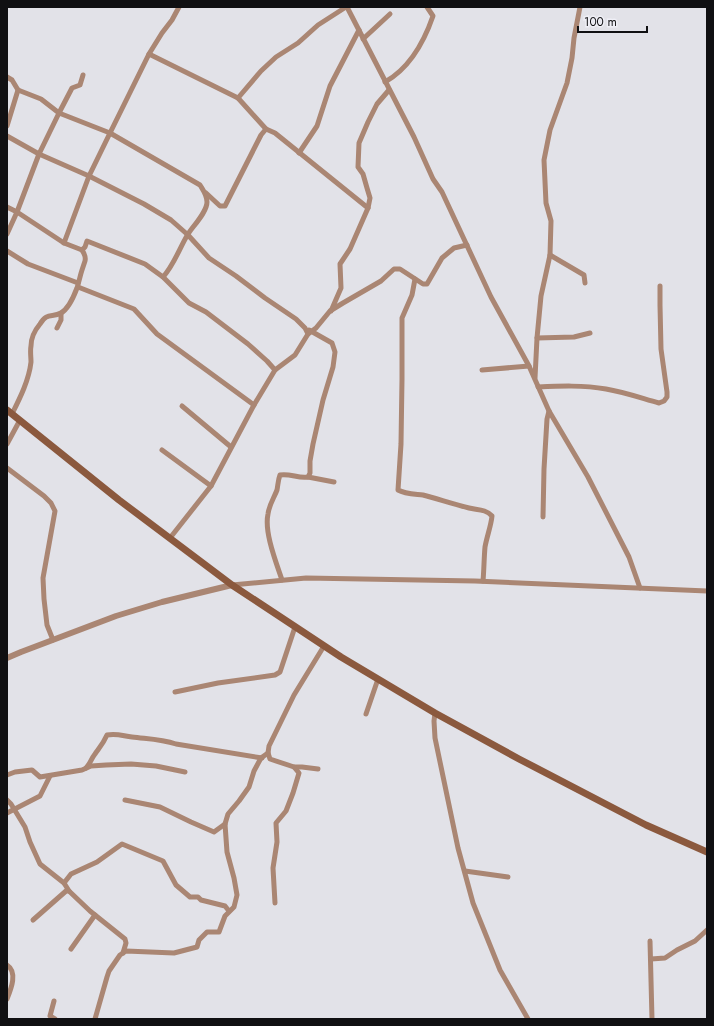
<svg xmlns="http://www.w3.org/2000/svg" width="714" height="1026" viewBox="0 0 714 1026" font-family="Jost,sans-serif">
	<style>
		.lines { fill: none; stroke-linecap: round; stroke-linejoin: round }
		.minor { stroke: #aa8673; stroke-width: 5 }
		.tertiary { stroke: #aa8673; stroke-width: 6 }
		.secondary { stroke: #8b593e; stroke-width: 7 }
	</style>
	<rect width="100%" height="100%" fill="#e2e2e8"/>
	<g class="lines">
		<g class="minor">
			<polyline points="347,7 414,137 433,179 442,192 491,297 529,366 549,411 588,477 629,557 640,588"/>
			<polyline points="363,39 390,14"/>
			<polyline points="149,54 238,98 266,129"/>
			<path d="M7 77 12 80 18 90 41 99 59 113 110 133 200 185C203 190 207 195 207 202 207 212 194 225 188 234 179 249 174 265 163 277"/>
			<path d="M385 82C410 68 424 42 433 16L427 7"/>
			<polyline points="238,98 261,71 276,57 298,43 318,25 346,7"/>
			<polyline points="7,126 18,90"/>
			<polyline points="7,136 39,154 89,176 144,204 171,220 188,235 209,258 236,276 265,298 296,319 305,328 308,334"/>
			<polyline points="299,153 317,126 330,86 359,30"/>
			<polyline points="206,193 220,206 225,206 261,135 266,129 275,133 368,208"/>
			<polyline points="7,207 17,212 64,243 82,250 85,247 87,241 145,264 163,277 189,303 206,312 248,344 267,361 275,370"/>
			<polyline points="7,234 17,212 39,154 59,113 72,88 80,85 83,75"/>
			<polyline points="64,243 89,176 110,133 149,54 162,33 172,20 179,7"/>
			<polyline points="7,251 28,264 78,283"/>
			<polyline points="550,255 584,275 585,283"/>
			<path d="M415 279 412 295 402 318V379L401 444 398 490C405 494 415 494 423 495 438 499 453 504 469 508 477 510 486 509 492 516 491 526 487 536 485 547 484 558 484 570 483 581"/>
			<polyline points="78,287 134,309 157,334 254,405"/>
			<polyline points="331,311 341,288 340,264 350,249 368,208 370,198 367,188 363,174 358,167 359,143 368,122 377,104 389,90"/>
			<polyline points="57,328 61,320 61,313"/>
			<polyline points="537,338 574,337 590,333"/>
			<polyline points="482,370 529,366"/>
			<polyline points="535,378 537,338 541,296 550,255 551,221 546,203 544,160 550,130 567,83 572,58 574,38 580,7"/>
			<path d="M538 387C560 386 583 385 606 389 624 392 641 398 659 403L664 401 667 397V392L661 349 660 305V286"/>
			<polyline points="182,406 231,447"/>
			<path d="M12 414C20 398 29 380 31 362 31 357 30 351 31 346 31 338 35 330 40 324 47 312 52 318 61 313 68 309 74 296 77 288 79 282 80 276 82 270 83 267 84 264 85 261 86 257 84 253 82 250"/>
			<polyline points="7,444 20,420"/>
			<polyline points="162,450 211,486"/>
			<polyline points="7,468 44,496 51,503 55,511 43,578 44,599 47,625 53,640"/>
			<polyline points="308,477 334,482"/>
			<polyline points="543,517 544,469 547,419 549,411"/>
			<polyline points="170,538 211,486 254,405 275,370 295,355 308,334 316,328 330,311 343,303 381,281 394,269 400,269 423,284 427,284 442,258 454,248 467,245"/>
			<path d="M282 580C276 562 264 532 268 514 269 505 274 498 277 490 278 485 278 480 280 475 290 473 299 479 308 477L310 473V461L313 444 323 400 333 367 335 352 332 343 309 330"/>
			<polyline points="232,585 306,578 475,581 707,591"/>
			<polyline points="175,692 218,683 275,675 280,672 295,627"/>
			<polyline points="435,713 434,721 435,738 458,848 473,903 500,970 528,1019"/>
			<polyline points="366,714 378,679"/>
			<polyline points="294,767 302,767 318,769"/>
			<path d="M86 768C90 764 91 759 95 754 100 747 103 744 107 735 117 733 123 736 132 737 148 739 161 739 176 744L262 758"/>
			<polyline points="7,775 15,772 32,770 40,777 82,770 91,766 106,765 131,764 156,766 185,772"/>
			<polyline points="7,800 11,804 25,827 30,842 40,864 64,883 69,891"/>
			<polyline points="125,800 160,807 191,822 214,832 225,824"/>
			<polyline points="7,813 40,796 50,776"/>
			<polyline points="465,871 508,877"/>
			<polyline points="64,883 71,874 97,862 122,844 163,861 176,885 190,897 198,897 201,900 225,906 229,911"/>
			<polyline points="275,903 273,868 277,842 276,823 286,811 293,793 299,773 294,767 270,759 268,753 269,746 294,695 324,646"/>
			<polyline points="33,920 66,891 69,891 90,911 125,939 126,943 123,953"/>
			<polyline points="650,941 652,1019"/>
			<polyline points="71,949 95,915"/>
			<polyline points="651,959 665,958 677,950 695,941 707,930"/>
			<path d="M7 965C18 972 11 989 7 999"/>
			<polyline points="54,1001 50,1016 55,1019"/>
			<polyline points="95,1019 107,977 109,971 120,955 126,951 174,953 197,947 199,940 207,932 219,932 225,916 234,907 237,895 234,878 227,852 225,824 228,814 239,801 249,787 254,771 261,758 268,753"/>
		</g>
		<polyline class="tertiary" points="7,658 21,652 116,616 162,602 232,585"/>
		<polyline class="secondary" points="7,410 119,500 232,585 341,657 435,713 519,759 646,825 707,852"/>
	</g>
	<rect width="714" height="1026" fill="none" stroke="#101012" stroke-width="16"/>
	<path d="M578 26v6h69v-6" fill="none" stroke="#101012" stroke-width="2"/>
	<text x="584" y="26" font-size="12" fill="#101012" stroke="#efeff6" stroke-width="3" paint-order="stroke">100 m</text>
</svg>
